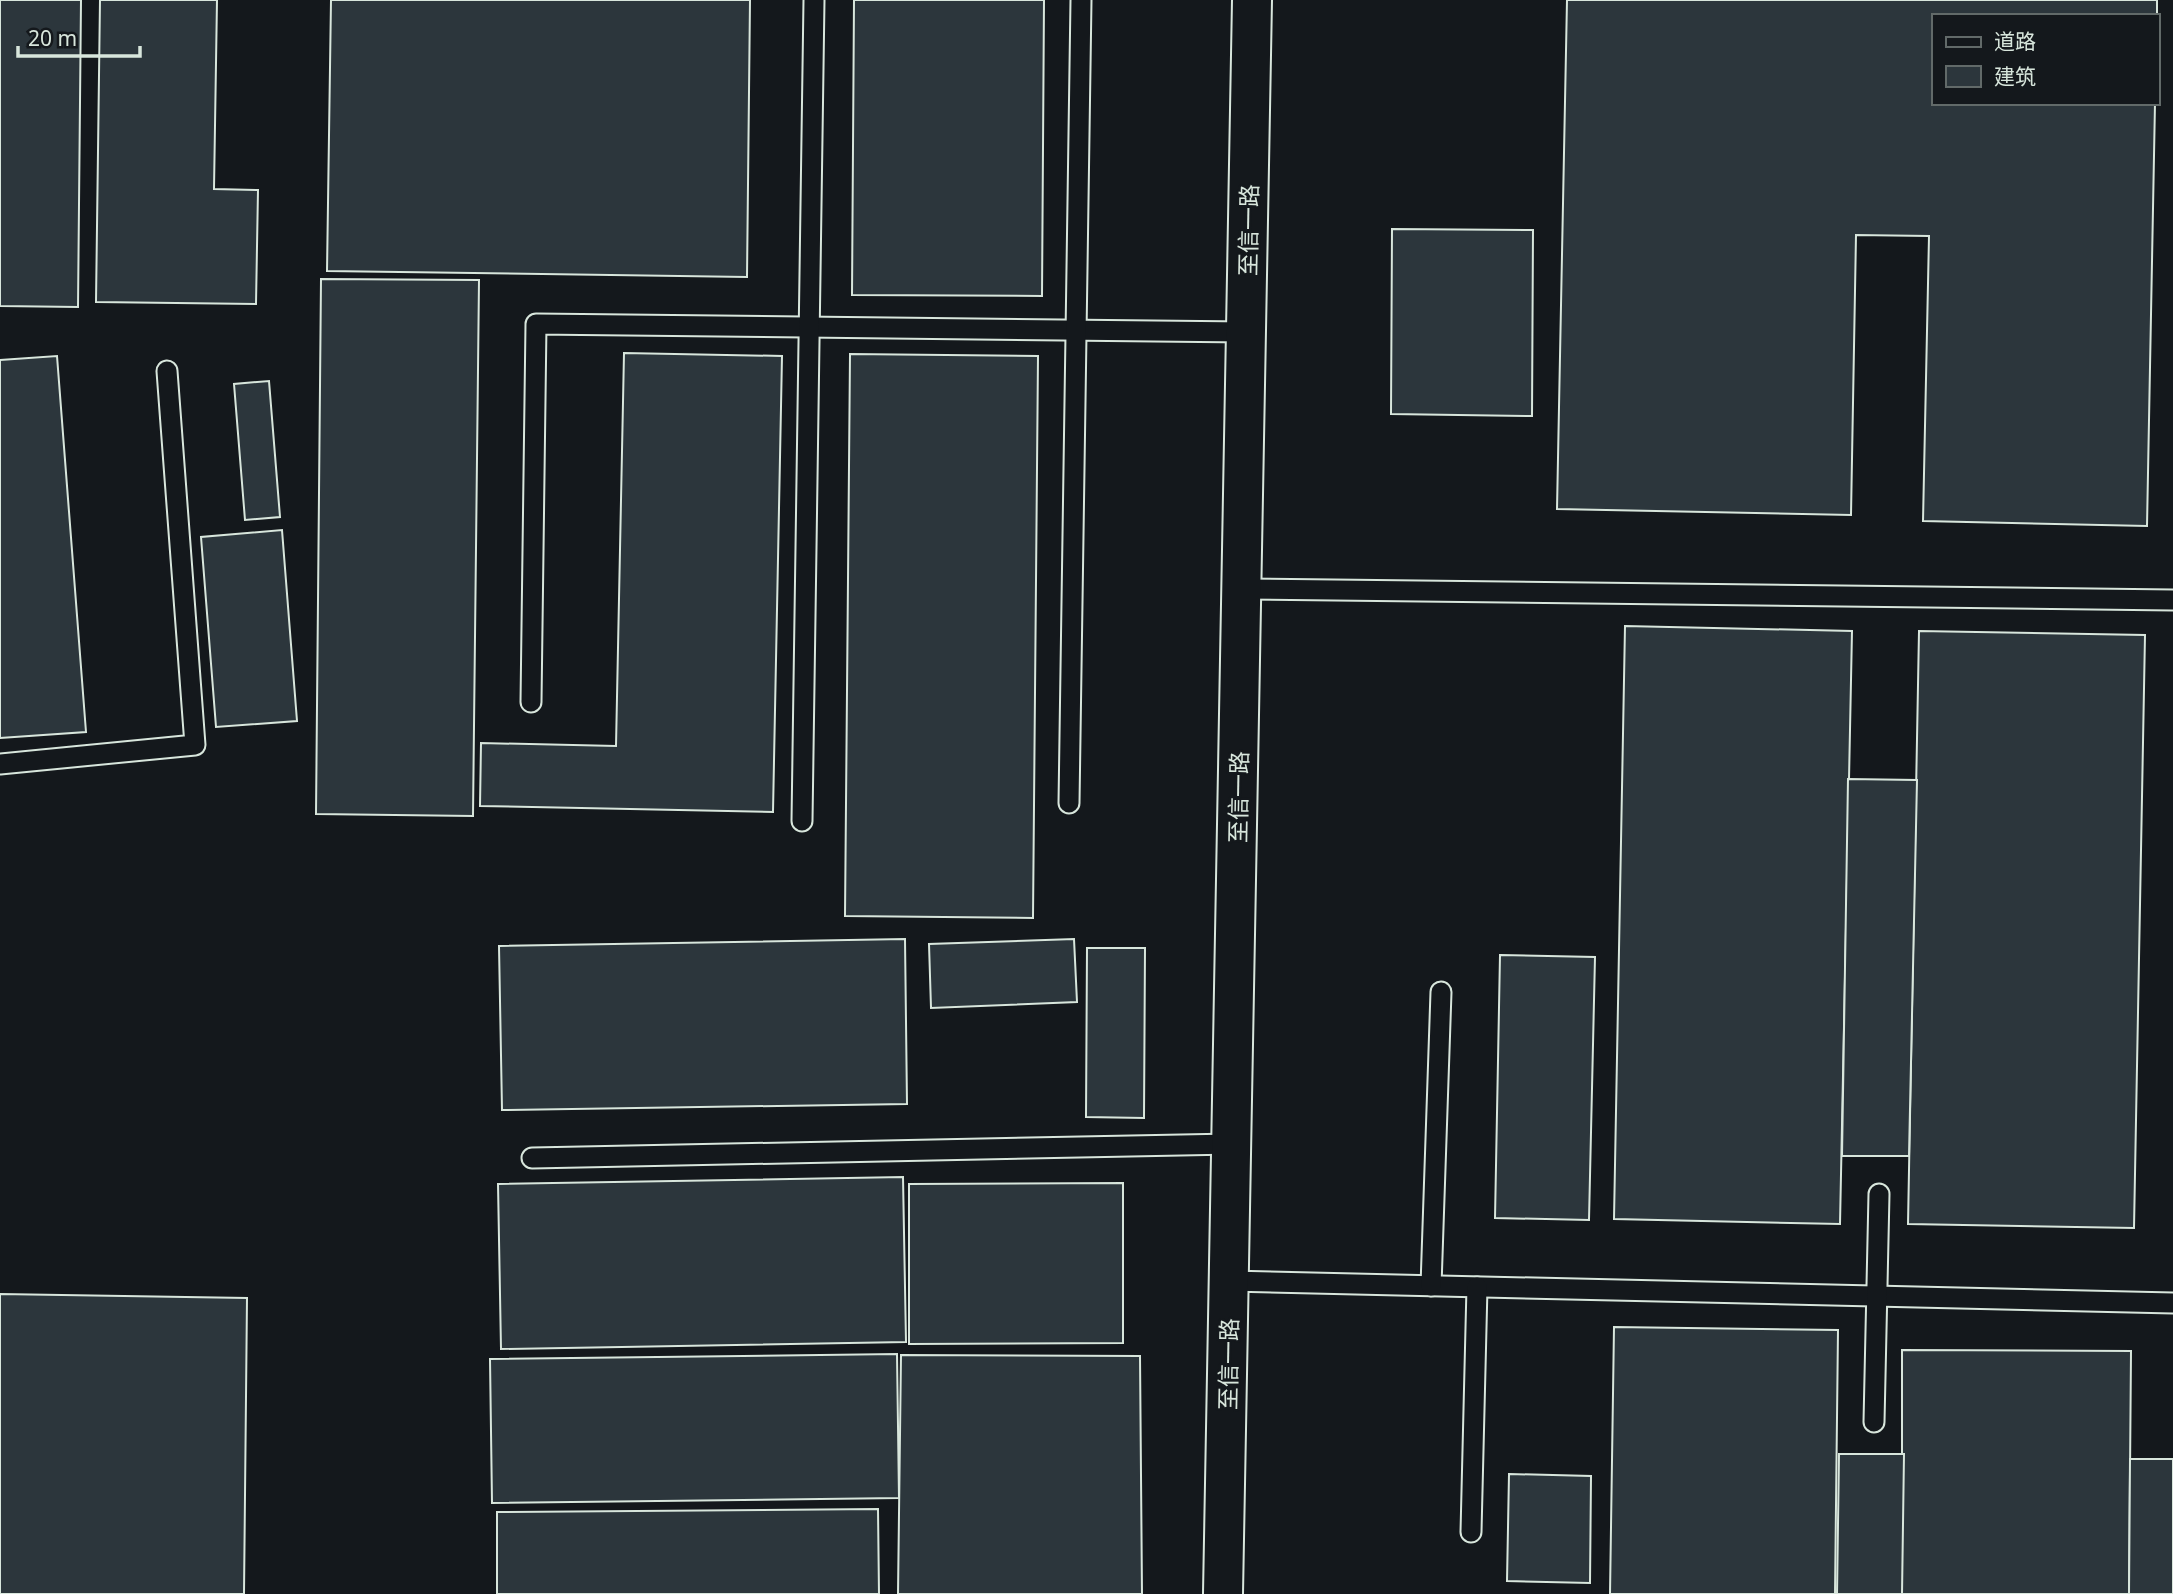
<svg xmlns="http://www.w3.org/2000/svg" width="2173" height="1594" viewBox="0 0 2173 1594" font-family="'Noto Sans','Noto Sans SC',sans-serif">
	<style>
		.building { fill: #2c363c; stroke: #d8e6dc; stroke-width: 2 }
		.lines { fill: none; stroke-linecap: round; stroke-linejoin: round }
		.service-casing { stroke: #d8e6dc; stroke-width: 23 }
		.tertiary-casing { stroke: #d8e6dc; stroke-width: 42 }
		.service { stroke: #14181c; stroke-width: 19 }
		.tertiary { stroke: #14181c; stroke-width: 38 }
		.labels { text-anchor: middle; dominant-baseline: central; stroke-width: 5; stroke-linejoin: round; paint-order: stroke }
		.street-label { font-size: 23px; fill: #d8e6dc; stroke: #14181c }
	</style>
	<rect width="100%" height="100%" fill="#14181c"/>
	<g class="building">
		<polygon points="0,0 81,0 78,307 0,306"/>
		<polygon points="100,0 217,0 214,189 258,190 256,304 96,302"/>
		<polygon points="331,0 750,0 747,277 327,271"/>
		<polygon points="854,0 1044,0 1042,296 852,295"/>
		<polygon points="1567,0 2157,0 2157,16 1933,16 1933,103 2155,103 2147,526 1923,521 1929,236 1856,235 1851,515 1557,509"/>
		<polygon points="1392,229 1533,230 1532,416 1391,414"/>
		<polygon points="321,279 479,280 473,816 316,814"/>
		<polygon points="624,353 782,356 773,812 480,806 481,743 616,746"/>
		<polygon points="850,354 1038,356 1033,918 845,916"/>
		<polygon points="57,356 86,732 0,738 0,360"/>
		<polygon points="269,381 280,517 245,520 234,384"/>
		<polygon points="282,530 297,721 216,727 201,537"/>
		<polygon points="1625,626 1852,631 1840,1224 1614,1219"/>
		<polygon points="1919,631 2145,635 2134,1228 1908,1224"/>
		<polygon points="1848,779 1917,780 1909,1156 1842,1156"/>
		<polygon points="905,939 907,1104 502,1110 499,946"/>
		<polygon points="1074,939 1077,1002 931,1008 929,944"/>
		<polygon points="1087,948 1145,948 1144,1118 1086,1117"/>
		<polygon points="1500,955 1595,957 1589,1220 1495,1218"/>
		<polygon points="903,1177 906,1342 501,1349 498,1184"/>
		<polygon points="1123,1183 1123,1343 909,1344 909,1184"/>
		<polygon points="0,1294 247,1298 244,1594 0,1594"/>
		<polygon points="1614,1327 1838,1330 1835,1594 1610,1594"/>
		<polygon points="1902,1350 2131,1351 2129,1594 1902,1594"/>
		<polygon points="897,1354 899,1498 492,1503 490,1359"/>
		<polygon points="901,1355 1140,1356 1142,1594 898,1594"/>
		<polygon points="1839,1454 1904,1454 1902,1594 1837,1594"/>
		<polygon points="2130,1459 2173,1459 2173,1594 2129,1594"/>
		<polygon points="1509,1474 1591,1476 1590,1583 1507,1581"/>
		<polygon points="878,1509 879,1594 497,1594 497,1512"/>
	</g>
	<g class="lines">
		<g class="service-casing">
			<g id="service">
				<polyline points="1241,589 2173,600"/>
				<polyline points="531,702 536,324 1246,332"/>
				<polyline points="0,764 195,745 167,371"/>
				<polyline points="1069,803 1081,0"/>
				<polyline points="802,821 814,0"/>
				<polyline points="532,1158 1232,1144"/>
				<polyline points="1229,1281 2173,1303"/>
				<polyline points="1431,1286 1441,992"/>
				<polyline points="1874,1422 1879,1194"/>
				<polyline points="1471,1532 1477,1287"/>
			</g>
		</g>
		<g class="tertiary-casing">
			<polyline id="tertiary" points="1223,1594 1252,0"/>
		</g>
		<use href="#service" class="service"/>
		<use href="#tertiary" class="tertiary"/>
	</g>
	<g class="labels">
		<g class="street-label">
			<text transform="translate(1248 230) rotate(-89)">至信一路</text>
			<text transform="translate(1238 797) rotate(-89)">至信一路</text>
			<text transform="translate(1228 1364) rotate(-89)">至信一路</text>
		</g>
	</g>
	<rect x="1932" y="14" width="228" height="91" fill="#14181c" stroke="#626a69" stroke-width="2"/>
	<rect x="1946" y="37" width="35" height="10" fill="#14181c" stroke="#626a69" stroke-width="2"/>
	<text x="1994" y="49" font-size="21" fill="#d8e6dc">道路</text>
	<rect x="1946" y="66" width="35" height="21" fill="#2c363c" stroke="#626a69" stroke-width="2"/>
	<text x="1994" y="84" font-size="21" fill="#d8e6dc">建筑</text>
	<path d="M18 46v10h122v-10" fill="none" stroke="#d8e6dc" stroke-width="3.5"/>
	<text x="28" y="46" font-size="21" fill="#d8e6dc" stroke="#14181c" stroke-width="5" paint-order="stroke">20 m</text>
</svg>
